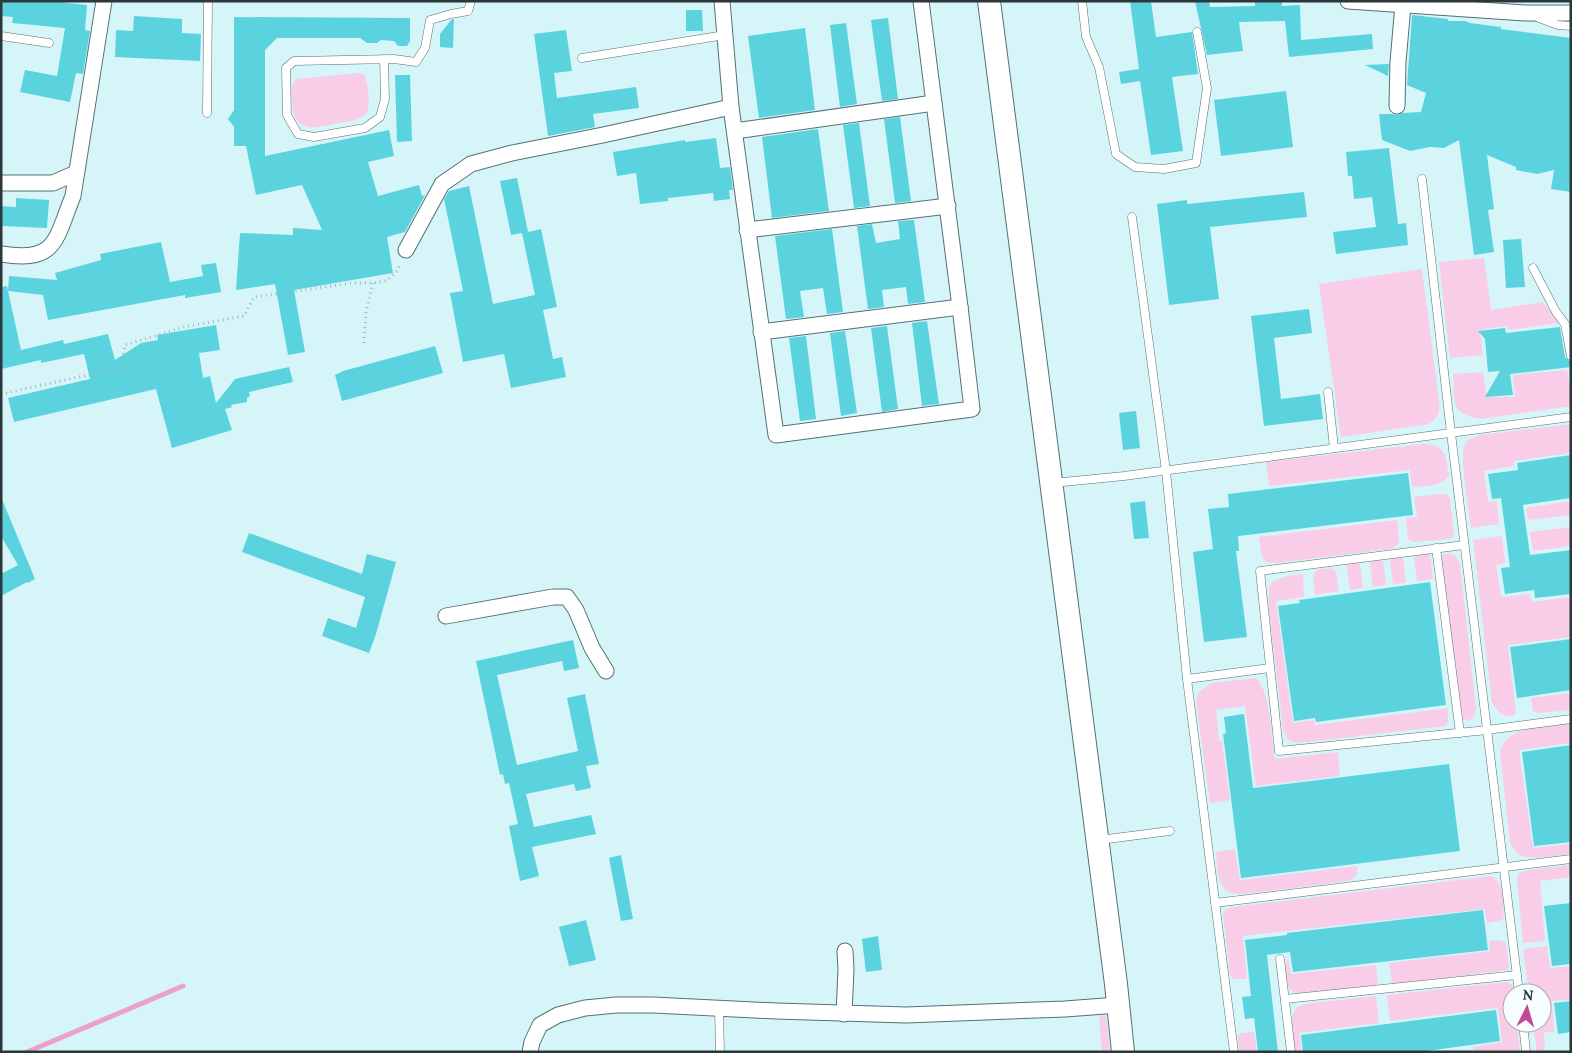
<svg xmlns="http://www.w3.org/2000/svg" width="1572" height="1053" viewBox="0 0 1572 1053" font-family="Lora,serif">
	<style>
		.green { fill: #f9cde7 }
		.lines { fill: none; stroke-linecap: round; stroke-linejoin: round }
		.stream { stroke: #eca0ce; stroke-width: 5 }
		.building { fill: #5bd3df }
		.service-casing { stroke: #547174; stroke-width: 9 }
		.minor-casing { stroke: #547174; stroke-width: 17 }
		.secondary-casing { stroke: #547174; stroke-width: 24 }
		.path { stroke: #9eb8bb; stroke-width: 3; stroke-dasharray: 1 4; stroke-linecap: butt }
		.service { stroke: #fff; stroke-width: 8 }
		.minor { stroke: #fff; stroke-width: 15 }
		.secondary { stroke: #fff; stroke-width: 22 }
	</style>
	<rect width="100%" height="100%" fill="#d5f5f9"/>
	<g class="green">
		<path d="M359 73 364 74C368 82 372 109 365 115 359 121 346 121 339 123 315 128 293 135 292 101 291 92 290 85 296 79Z"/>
		<polygon points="1484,258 1491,310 1543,302 1559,323 1508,330 1507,326 1483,329 1480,331 1483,355 1450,358 1439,262"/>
		<path d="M1422 269 1439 401C1440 412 1438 418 1429 424L1341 437 1319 284Z"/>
		<path d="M1567 370 1571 393V406L1481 419C1449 414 1455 401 1453 374L1483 372 1486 393 1489 397H1515L1513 375Z"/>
		<path d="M1571 424V453L1514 461V466L1484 471 1488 502 1497 501 1499 524 1471 528C1469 511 1460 461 1464 446 1467 439 1473 438 1480 435Z"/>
		<path d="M1423 444C1446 444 1446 457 1449 476 1440 487 1426 486 1412 487L1410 470 1269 486 1266 462Z"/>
		<polygon points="1438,494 1446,494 1450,498 1454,535 1450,539 1413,542 1408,539 1406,518 1417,517 1414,497"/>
		<polygon points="1571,501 1571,515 1528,520 1526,508"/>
		<polygon points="1397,520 1399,540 1396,547 1389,549 1276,563 1266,562 1262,556 1259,537"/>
		<polygon points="1571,527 1571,546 1533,551 1530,532"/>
		<path d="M1502 536 1505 563 1496 565 1501 597 1530 594 1532 602 1571 597V637L1508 645 1516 713 1512 716C1501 717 1498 711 1492 703L1473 540Z"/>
		<polygon points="1426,552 1430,555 1433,579 1417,581 1414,558 1416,554"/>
		<polygon points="1448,553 1455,555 1460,563 1476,709 1474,717 1468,721 1462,718 1441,560 1442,555"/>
		<polygon points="1398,556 1403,558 1406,583 1393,584 1390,561 1392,557"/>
		<polygon points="1378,560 1383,561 1386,585 1373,587 1370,564 1372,561"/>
		<polygon points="1356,562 1360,564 1363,588 1350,590 1347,567 1349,563"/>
		<polygon points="1331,568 1336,572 1339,591 1315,595 1313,575 1317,570"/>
		<polygon points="1303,574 1304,597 1276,601 1293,723 1314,720 1315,725 1448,708 1448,722 1446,726 1298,743 1288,740 1283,730 1269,609 1269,588 1272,582 1287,576"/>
		<path d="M1256 678C1271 692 1271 739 1275 759L1338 752 1340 776 1256 786 1245 706 1216 710 1219 741H1222L1230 800 1210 803 1196 702 1198 693 1211 683Z"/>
		<polygon points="1571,693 1571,710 1537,713 1533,711 1531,698"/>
		<path d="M1571 724V743L1519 750 1533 848 1571 844V853C1561 856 1529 860 1520 855 1515 852 1513 848 1510 843L1500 752C1506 724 1548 727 1571 724Z"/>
		<path d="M1235 849 1240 880 1357 866V875L1348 881 1244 894C1239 894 1233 894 1229 892 1216 886 1217 864 1216 852Z"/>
		<polygon points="1571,865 1571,877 1540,881 1545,941 1523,943 1517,880 1519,873 1529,870"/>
		<path d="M1491 876C1505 882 1503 904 1504 917L1502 920 1487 923 1485 909 1243 936 1247 979H1234L1230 975 1223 913 1226 909 1240 906Z"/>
		<polygon points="1500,940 1506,943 1509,967 1506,970 1396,984 1392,982 1389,963 1490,951 1489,941"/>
		<polygon points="1547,946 1550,968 1571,966 1571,999 1552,1001 1554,1032 1544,1032 1545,1052 1537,1052 1533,1023 1542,1023 1542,993 1529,993 1523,949"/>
		<path d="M1288 959 1291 974 1376 965 1378 986 1299 994C1295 993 1291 991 1288 987 1284 980 1283 965 1288 959Z"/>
		<polygon points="1507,982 1512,984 1514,993 1512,993 1512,1023 1517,1023 1520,1052 1473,1052 1473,1047 1502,1042 1498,1008 1390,1021 1387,995"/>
		<path d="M1376 996 1379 1023 1299 1033 1302 1052H1295C1294 1042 1290 1019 1294 1011 1296 1007 1300 1006 1304 1004Z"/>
		<polygon points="1099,1015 1106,1016 1110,1052 1102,1052"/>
		<polygon points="1254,1032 1257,1052 1239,1052 1238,1036 1241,1033"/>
	</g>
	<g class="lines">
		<polyline class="stream" points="27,1052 183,986"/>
	</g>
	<g class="building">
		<polygon points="1,1 48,1 87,5 85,30 90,31 83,74 76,73 70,102 20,92 25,70 57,76 65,28 12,23 13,17 1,16"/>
		<polygon points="1130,1 1151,1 1156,37 1192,32 1198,74 1172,77 1183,151 1151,155 1140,81 1121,84 1119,72 1139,69"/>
		<polygon points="1195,1 1209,1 1210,7 1255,6 1255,1 1282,1 1282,6 1300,5 1301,40 1372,34 1373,49 1289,57 1285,21 1239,22 1243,51 1207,55"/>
		<polygon points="686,10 702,10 703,31 686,31"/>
		<polygon points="1412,15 1448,19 1448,21 1465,21 1470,23 1501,27 1501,29 1571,38 1571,192 1551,189 1554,170 1537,174 1516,170 1516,167 1487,155 1494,209 1488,210 1494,252 1474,255 1459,140 1444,148 1430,147 1410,151 1382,140 1379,114 1392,114 1397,115 1403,113 1421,112 1426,93 1407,85"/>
		<polygon points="134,16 182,19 182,33 201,34 200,61 115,57 116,30 133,31"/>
		<polygon points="234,17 410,18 410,41 407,46 398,46 394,41 381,40 377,43 367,43 360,38 277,38 265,50 265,156 389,130 394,156 368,162 378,196 419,185 422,196 425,195 405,232 387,237 393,273 294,290 305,352 288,355 275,284 236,290 240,233 293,235 293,228 322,230 302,185 256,195 246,146 234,146 234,127 228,119 234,110"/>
		<polygon points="888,18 898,99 882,101 871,20"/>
		<polygon points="454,19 453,48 440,47 440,34 451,20"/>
		<polygon points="846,23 857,104 840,107 830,25"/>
		<polygon points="805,28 815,110 759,118 748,36"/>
		<polygon points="566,30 572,71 554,73 557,98 636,87 639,108 593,114 595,127 548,136 534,34"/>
		<polygon points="1389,64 1388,76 1365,65"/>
		<polygon points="395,75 410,75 412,141 397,142"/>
		<polygon points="1286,91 1293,147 1221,156 1214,100"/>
		<polygon points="900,117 911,201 895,203 884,119"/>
		<polygon points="859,123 870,206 854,208 843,125"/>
		<polygon points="818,129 829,211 772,218 762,137"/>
		<polygon points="716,138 720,168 730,167 733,190 729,190 730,199 714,201 713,193 668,198 668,201 640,204 636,173 617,176 613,152 685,140 685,142"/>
		<polygon points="1389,148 1398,224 1406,223 1408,245 1336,254 1333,232 1376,227 1372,197 1354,199 1352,176 1348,176 1346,152"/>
		<polygon points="517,178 528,232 541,229 557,307 543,310 553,359 562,357 566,377 511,388 504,354 463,362 450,293 463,291 444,199 449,191 469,186 493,304 535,295 522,233 511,235 500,181"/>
		<polygon points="1304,192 1307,217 1210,227 1219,299 1169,305 1157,204 1187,200 1187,204"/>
		<polygon points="16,198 49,200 47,228 1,226 1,206 16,207"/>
		<polygon points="914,220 925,302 908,304 906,287 882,290 884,307 868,309 857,226 872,224 876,243 900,239 898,221"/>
		<polygon points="832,229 843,312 827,314 823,288 800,291 804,317 786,319 775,236"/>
		<polygon points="1521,239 1525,287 1506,288 1503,240"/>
		<polygon points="161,242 170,282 203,276 201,265 216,263 221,292 185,298 185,295 48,320 43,295 8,291 21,350 63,340 64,344 108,334 115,360 141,343 158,340 157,335 216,325 220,350 199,353 203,378 210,376 216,403 235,379 289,367 293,382 249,392 250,396 247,398 247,402 231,405 232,407 225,409 232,430 172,448 156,389 14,422 8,398 90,379 84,354 41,363 41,360 1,369 1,287 7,286 8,291 9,276 57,280 55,273 101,260 100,254"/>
		<polygon points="1309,309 1312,333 1274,338 1281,399 1320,394 1323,419 1264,426 1251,316"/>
		<polygon points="927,321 939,404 922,406 912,323"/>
		<polygon points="887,326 898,409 882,412 871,328"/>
		<polygon points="1560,327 1565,357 1571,362 1571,367 1510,374 1513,395 1485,397 1500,371 1488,372 1485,339 1478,331 1505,328 1506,333"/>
		<polygon points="845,331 857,413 841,416 830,333"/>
		<polygon points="806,336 816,419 800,421 789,338"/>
		<polygon points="435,346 443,373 342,401 335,375 343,371"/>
		<polygon points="1136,411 1140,448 1123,450 1119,413"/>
		<polygon points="1571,455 1571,498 1523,505 1530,555 1571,550 1571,594 1535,598 1534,590 1505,594 1501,568 1510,567 1501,498 1492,499 1488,474 1518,470 1517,463"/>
		<polygon points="1408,473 1413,515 1238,536 1239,551 1236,551 1247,637 1204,642 1193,552 1213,549 1208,509 1229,507 1228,494"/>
		<polygon points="1,497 35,579 28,583 27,582 1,596 1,574 18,565 1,536"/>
		<polygon points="1145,501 1149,538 1134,539 1130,503"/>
		<polygon points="249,533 362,574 367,554 396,562 376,634 369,653 322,636 328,618 356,628 365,597 242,552"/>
		<polygon points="1430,582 1446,705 1316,722 1315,718 1294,721 1278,606 1300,603 1299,600"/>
		<polygon points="1571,639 1571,690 1517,698 1510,647"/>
		<polygon points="573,640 579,668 564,671 562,661 497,675 517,765 578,751 567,698 585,694 599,764 586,766 591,788 576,791 574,784 526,794 534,827 591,815 596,834 532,847 539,876 520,881 509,826 518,824 509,783 505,784 503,774 500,775 476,661"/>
		<polygon points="1244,714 1253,788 1449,764 1460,851 1241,878 1223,734 1226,733 1224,717"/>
		<polygon points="1571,745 1571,842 1534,846 1522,752"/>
		<polygon points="621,855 633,919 621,921 609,858"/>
		<polygon points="1571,903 1571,964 1552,966 1544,906"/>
		<polygon points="1483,910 1488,950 1293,972 1290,952 1267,955 1278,1052 1258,1052 1254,1018 1245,1019 1242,997 1251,996 1245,940 1287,935 1287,933"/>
		<polygon points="586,920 596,960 569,966 559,927"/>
		<polygon points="878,936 882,970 866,972 862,939"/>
		<polygon points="1571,1001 1571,1032 1558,1034 1554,1003"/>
		<polygon points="1496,1010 1500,1041 1419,1052 1303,1052 1301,1035"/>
	</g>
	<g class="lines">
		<g class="service-casing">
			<g id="service">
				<polyline points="1082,1 1086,37 1099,67 1116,154 1135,167 1164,169 1196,163 1207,88 1197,32"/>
				<polyline points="1539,18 1558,25 1571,26"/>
				<polyline points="1,36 49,43"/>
				<polyline points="582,58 725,35"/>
				<polyline points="384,59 385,99 380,117 365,128 314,137 298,134 287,115 286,68 294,61 394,59 416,62 425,48 430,20 451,14 468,11 471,1"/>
				<polyline points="207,113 208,1"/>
				<polyline points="1422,179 1451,433 1519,993"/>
				<polyline points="1132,217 1166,471 1187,679 1234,1052"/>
				<polyline points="1533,268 1556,312 1565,324 1571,356"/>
				<polyline points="1328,392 1334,448"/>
				<polyline points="1053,483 1124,476 1571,417"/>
				<polyline points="1464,545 1260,571 1279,751 1487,730 1571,719"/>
				<polyline points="1436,548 1460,733"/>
				<polyline points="1187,679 1270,668"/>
				<polyline points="1099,840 1170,831"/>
				<polyline points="1215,903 1571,859"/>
				<polyline points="1280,959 1291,1052"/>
				<polyline points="1285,999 1517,975"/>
				<polyline points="719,1008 720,1052"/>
				<polyline points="1523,1023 1526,1052"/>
			</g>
		</g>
		<g class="minor-casing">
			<g id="minor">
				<polyline points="722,1 731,107 776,435 972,409 960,307 921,1"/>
				<polyline points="1348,1 1525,13 1571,13"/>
				<polyline points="1397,106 1398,62 1403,5"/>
				<polyline points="735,131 934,103"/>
				<polyline points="1,183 53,183 76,173"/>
				<polyline points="747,230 948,206"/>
				<polyline points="406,250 442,184 471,164 512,153 603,135 731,107"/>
				<path d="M1 254C57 263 55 240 73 196L104 1"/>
				<polyline points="761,332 960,307"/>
				<polyline points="446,616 553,597 567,597 576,610 592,648 606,671"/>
				<polyline points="844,1014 846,969 845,951"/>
				<polyline points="530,1052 532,1042 540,1025 558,1015 585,1008 616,1005 653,1005 776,1011 906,1015 1065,1009 1118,1005"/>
			</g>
		</g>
		<g class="secondary-casing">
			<polyline id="secondary" points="989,1 1116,984 1123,1052"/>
		</g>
		<g class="path">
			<polyline points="364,343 366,312 373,283"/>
			<polyline points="1,394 125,367 124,353 125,345 184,327 244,316 254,297 352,283 373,283 386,281 397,271 400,263"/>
		</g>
		<use href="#service" class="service"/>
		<use href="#minor" class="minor"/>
		<use href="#secondary" class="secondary"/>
	</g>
	<rect width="1572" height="1053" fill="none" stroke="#2b3739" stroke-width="5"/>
	<g transform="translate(1527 1008) rotate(5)"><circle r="24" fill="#f7fdfe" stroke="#a5aeaf"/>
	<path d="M0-4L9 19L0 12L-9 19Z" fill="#c1489a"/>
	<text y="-8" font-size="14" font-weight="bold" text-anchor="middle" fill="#2b3739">N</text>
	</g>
</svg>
